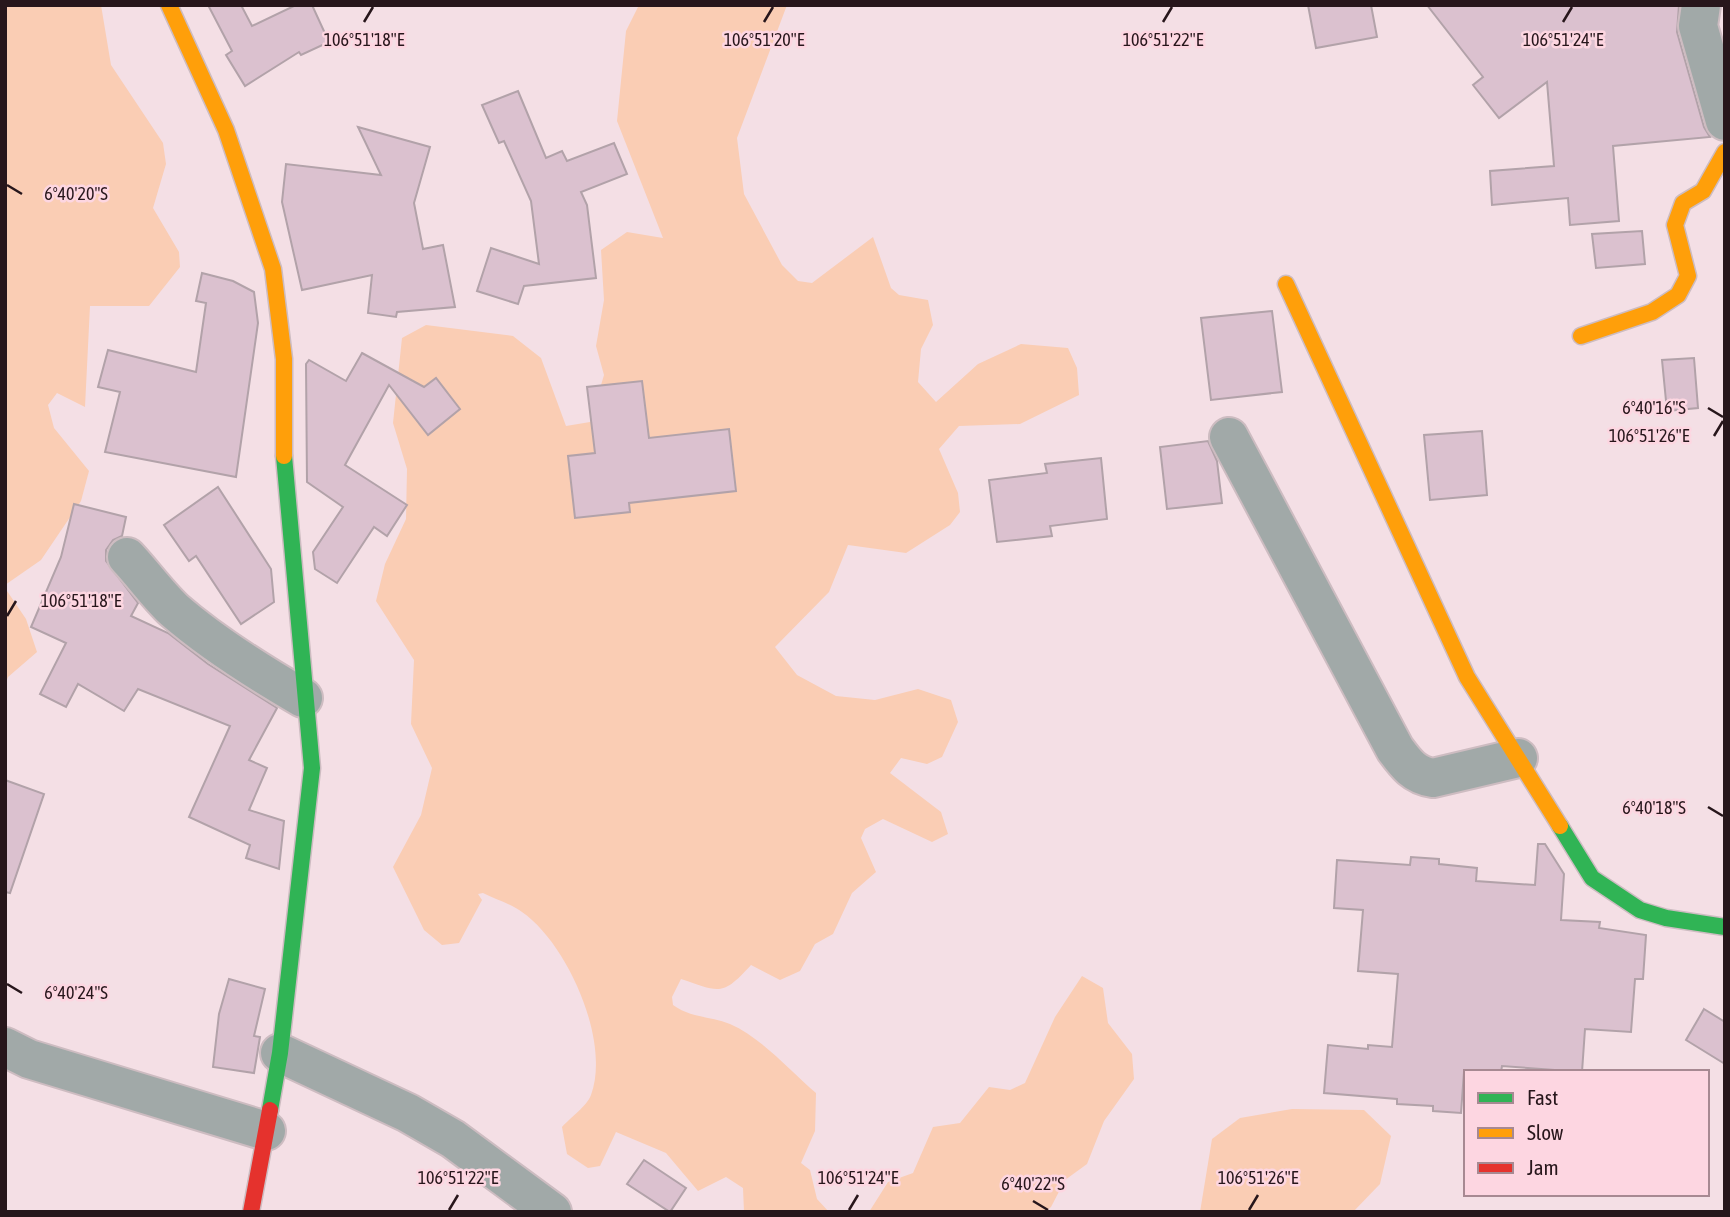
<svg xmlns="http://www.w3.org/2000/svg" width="1730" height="1217" viewBox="0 0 1730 1217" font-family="'Asap Condensed',sans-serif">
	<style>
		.green { fill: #facdb4 }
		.building { fill: #dbc1cf; stroke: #b2a2a9; stroke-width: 2 }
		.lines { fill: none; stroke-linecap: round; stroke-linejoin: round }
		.street-casing { stroke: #cdbcc1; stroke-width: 42 }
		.fast-casing { stroke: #cdbcc1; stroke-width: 19 }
		.slow-casing { stroke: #cdbcc1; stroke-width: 19 }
		.jam-casing { stroke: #cdbcc1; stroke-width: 19 }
		.street { stroke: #a1a9a8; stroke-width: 38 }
		.fast { stroke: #30b455; stroke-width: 16 }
		.slow { stroke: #ff9f0a; stroke-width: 16 }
		.jam { stroke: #e5322d; stroke-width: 16 }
		.ticks { fill: none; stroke: #27161b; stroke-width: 2.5 }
		.ticks-label { font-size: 18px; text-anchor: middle; fill: #27161b; stroke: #fdd6e1; stroke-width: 5; stroke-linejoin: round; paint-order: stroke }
	</style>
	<rect width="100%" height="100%" fill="#f4dfe5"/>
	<g class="green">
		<polygon points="5,5 101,5 111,65 163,143 166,164 153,208 179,252 180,267 149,306 90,306 85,407 57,393 48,405 54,428 89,471 81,501 41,560 5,585"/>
		<path d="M639 5H787L737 138 744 194 782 265 798 281 812 283 873 237 891 288 899 295 928 300 933 325 921 349 918 382 936 402 978 364 1021 344 1068 348 1077 368 1079 395 1020 424 959 426 939 449 958 493 960 512 950 525 906 553 848 545 829 592 775 647 797 675 836 696 875 700 918 689 951 700 958 722 942 757 927 764 901 758 890 773 941 812 948 834 932 842 883 819 865 829 861 838 876 872 852 893 833 934 815 944 800 971 780 980 751 965C722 997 720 992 681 979L672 997 673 1005C691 1018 710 1016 730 1024 762 1038 790 1071 816 1093L815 1131 801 1163 810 1170 817 1199 829 1212H744L743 1188 726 1177 698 1191 666 1153 616 1132 600 1166 588 1168 567 1154 562 1127C570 1118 587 1106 591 1095 611 1041 567 943 522 912 511 904 495 899 483 893L478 894 482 900 459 943 442 945 424 930 393 867 421 815 432 768 411 724 414 660 376 601 385 564 406 519 407 469 393 423 402 338 426 325 513 336 541 358 566 426 590 422 604 375 596 346 604 300 601 250 627 232 663 238 617 121 626 31Z"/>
		<polygon points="5,588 26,619 37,652 8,677 5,685"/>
		<polygon points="1082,976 1103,988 1108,1023 1132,1054 1134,1079 1104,1121 1087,1164 1065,1180 1051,1207 1045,1212 869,1212 888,1182 913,1173 933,1127 960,1123 989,1087 1010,1090 1025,1083 1055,1017"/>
		<polygon points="1292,1109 1364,1110 1391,1136 1380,1184 1353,1212 1200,1212 1212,1139 1240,1118"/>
	</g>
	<g class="building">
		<polygon points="208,5 241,5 252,26 296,5 312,5 329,42 301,55 299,52 245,86 226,55 232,51"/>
		<polygon points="1308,5 1371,5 1377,37 1316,48"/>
		<polygon points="1427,5 1679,5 1677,32 1704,127 1710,137 1613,146 1619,221 1570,225 1568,198 1492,205 1490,171 1554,166 1547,82 1499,118 1473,85 1483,77"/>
		<polygon points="518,91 546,158 562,151 567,161 614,143 627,174 581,192 587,205 596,278 524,286 518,304 477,291 491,248 539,264 531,201 504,141 499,143 482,105"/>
		<polygon points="358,127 430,147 414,203 423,249 443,245 455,307 397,312 396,317 368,313 372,275 302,290 282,202 286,164 381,175"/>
		<polygon points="1642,231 1645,264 1596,268 1592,234"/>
		<polygon points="202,273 233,281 254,292 258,323 236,477 105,452 120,392 98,387 108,350 196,372 206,303 196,301"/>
		<polygon points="1272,311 1282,392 1211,400 1201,318"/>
		<polygon points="362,353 424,387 436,378 460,409 428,435 389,385 345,465 407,505 387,536 374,527 337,583 315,569 313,552 343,507 307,482 306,364 309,360 346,381"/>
		<polygon points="1694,358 1698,408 1667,411 1662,360"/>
		<polygon points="642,381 649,438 729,429 736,491 629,503 630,512 575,518 568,456 595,453 587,387"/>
		<polygon points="1482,431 1487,495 1430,500 1424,435"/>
		<polygon points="1208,441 1217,461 1222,503 1167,509 1160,447"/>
		<polygon points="1101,458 1107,519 1050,526 1052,536 997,542 989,480 1047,473 1045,464"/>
		<polygon points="218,487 271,569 274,602 241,624 196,556 189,561 164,525"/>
		<polygon points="74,504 126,517 122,536 113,540 106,550 106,561 138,603 131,616 168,633 208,664 277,708 249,760 267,768 249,810 284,821 279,869 246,858 250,845 189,817 230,726 138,689 124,711 78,684 66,707 40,694 66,643 31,627 61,557"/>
		<polygon points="5,780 44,794 10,893 5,892"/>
		<polygon points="1538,844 1545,844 1564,874 1561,920 1600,922 1599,928 1646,935 1643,979 1635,979 1631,1032 1585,1029 1582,1072 1502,1066 1501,1072 1464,1072 1461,1113 1433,1111 1433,1106 1397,1104 1397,1099 1324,1093 1328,1045 1368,1049 1368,1045 1392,1047 1398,974 1358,971 1363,910 1334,908 1337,860 1410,865 1411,857 1439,859 1439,864 1477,868 1476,881 1535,885"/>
		<polygon points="229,979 265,989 254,1036 260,1037 254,1073 213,1067 219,1014"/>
		<polygon points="1704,1009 1725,1022 1725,1064 1686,1040"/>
		<polygon points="644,1160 686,1188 670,1212 627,1184"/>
	</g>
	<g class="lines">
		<g class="street-casing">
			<g id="street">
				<polyline points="1701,5 1698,26 1725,121"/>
				<path d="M1229 437 1395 749C1406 764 1414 775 1433 778L1518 758"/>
				<path d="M127 557C143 574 157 594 174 610 213 644 258 672 303 698"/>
				<polyline points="5,1047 29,1059 266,1131"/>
				<polyline points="280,1053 408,1113 453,1139 552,1212"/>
			</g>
		</g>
		<g class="fast-casing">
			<g id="fast">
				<polyline points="1560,826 1592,878 1640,910 1666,918 1725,927"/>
				<polyline points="270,1110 280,1053 312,768 284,456"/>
			</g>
		</g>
		<g class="slow-casing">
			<g id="slow">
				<polyline points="169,5 226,130 273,269 284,359 284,456"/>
				<polyline points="1286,284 1467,677 1560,826"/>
				<polyline points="1581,336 1652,312 1678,295 1688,276 1675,225 1683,203 1703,191 1725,152"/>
			</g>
		</g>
		<g class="jam-casing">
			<polyline id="jam" points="251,1212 270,1110"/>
		</g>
		<use href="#street" class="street"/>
		<use href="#fast" class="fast"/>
		<use href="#slow" class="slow"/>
		<use href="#jam" class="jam"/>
	</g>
	<path class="ticks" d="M364 22 373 7M764 22 773 7M1163 22 1172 7M1563 22 1572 7M7 185 22 194M1708 408 1723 417M1714 436 1723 421M7 616 16 601M1708 807 1723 816M7 984 22 993M1033 1201 1048 1210M449 1210 458 1195M849 1210 858 1195M1249 1210 1258 1195"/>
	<g class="ticks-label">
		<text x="364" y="46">106°51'18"E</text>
		<text x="764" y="46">106°51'20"E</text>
		<text x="1163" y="46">106°51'22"E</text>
		<text x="1563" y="46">106°51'24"E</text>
		<text x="76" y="200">6°40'20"S</text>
		<text x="1654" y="414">6°40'16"S</text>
		<text x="1649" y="442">106°51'26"E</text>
		<text x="81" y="607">106°51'18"E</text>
		<text x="1654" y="814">6°40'18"S</text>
		<text x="76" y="999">6°40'24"S</text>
		<text x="458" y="1184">106°51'22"E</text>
		<text x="858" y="1184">106°51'24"E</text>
		<text x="1258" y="1184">106°51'26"E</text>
		<text x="1033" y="1190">6°40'22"S</text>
	</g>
	<rect width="1730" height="1217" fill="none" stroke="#27161b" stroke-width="14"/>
	<rect x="1464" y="1070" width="245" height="126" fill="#fdd6e1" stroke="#a78992" stroke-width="2"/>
	<rect x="1478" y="1093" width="35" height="10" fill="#30b455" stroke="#a78992" stroke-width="2"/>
	<text x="1527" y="1105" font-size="21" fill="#27161b">Fast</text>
	<rect x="1478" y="1128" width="35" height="10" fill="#ff9f0a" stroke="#a78992" stroke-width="2"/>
	<text x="1527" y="1140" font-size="21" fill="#27161b">Slow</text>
	<rect x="1478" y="1163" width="35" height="10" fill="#e5322d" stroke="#a78992" stroke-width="2"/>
	<text x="1527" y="1175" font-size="21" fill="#27161b">Jam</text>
</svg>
